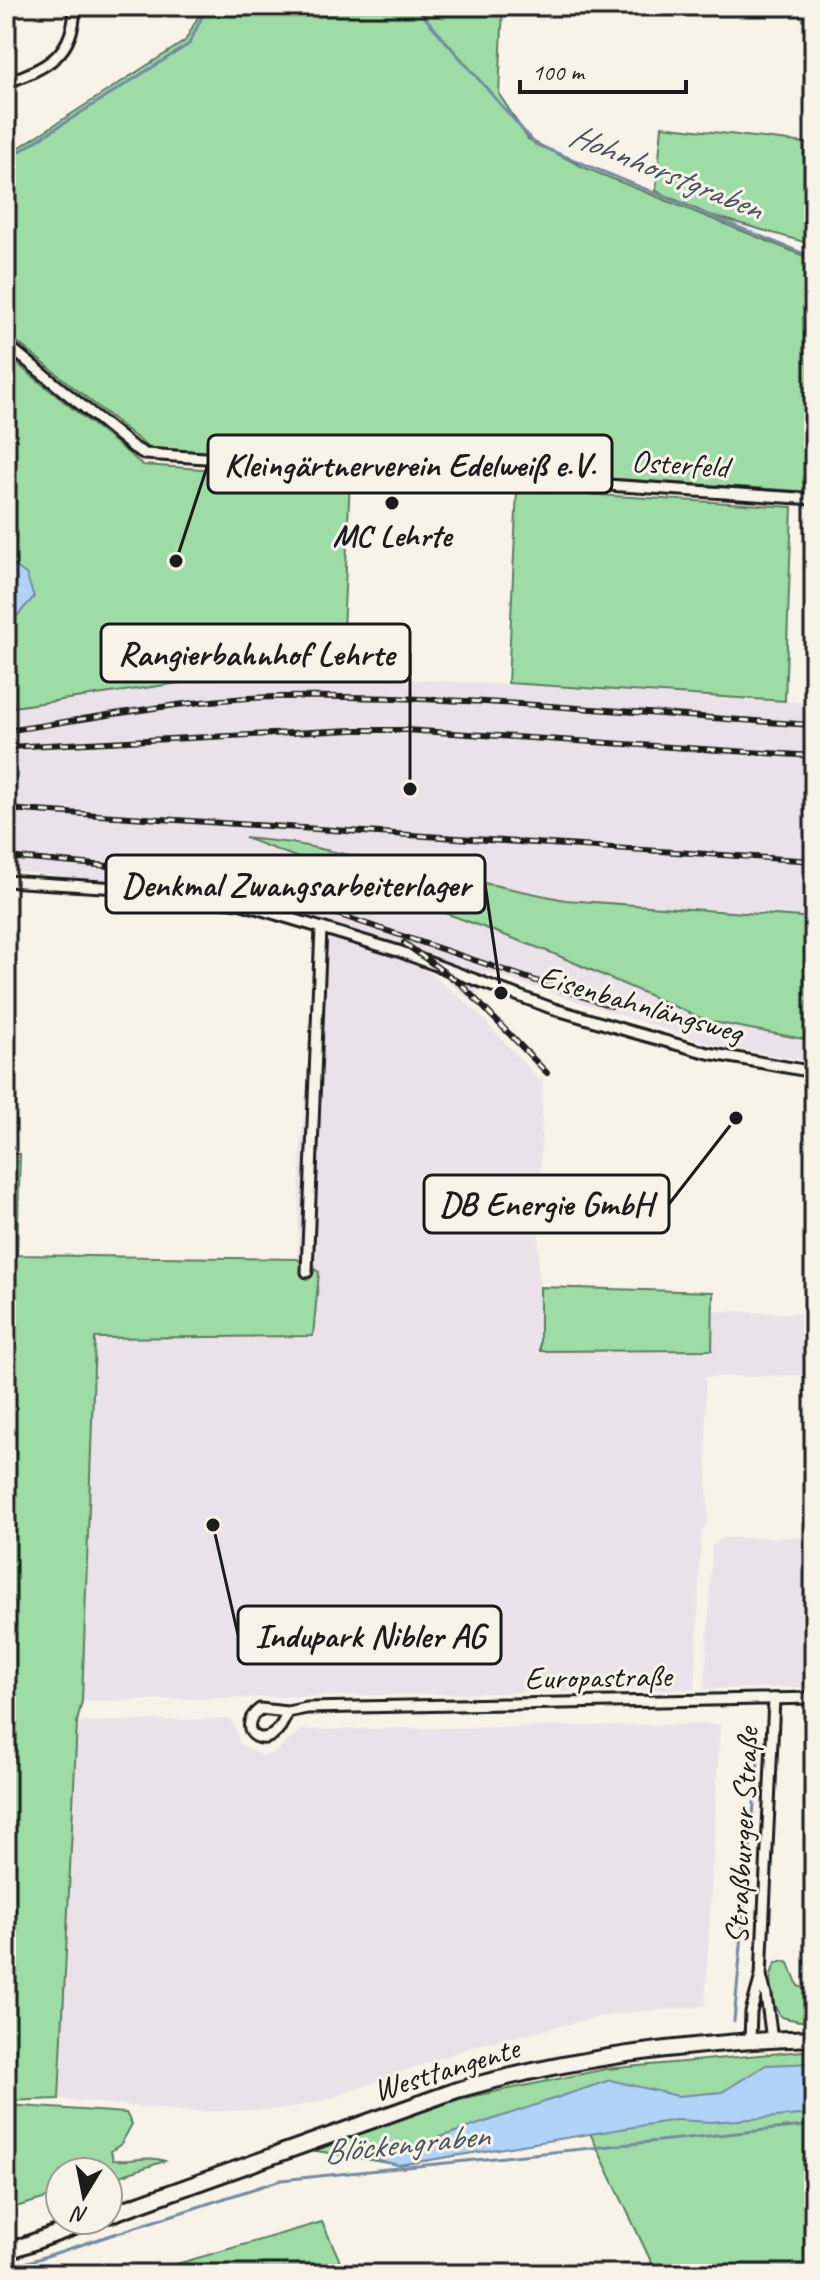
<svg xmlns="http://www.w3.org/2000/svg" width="820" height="2280" viewBox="0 0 820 2280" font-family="Caveat,sans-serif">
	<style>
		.built { fill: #ebe1e8 }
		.green { fill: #9ddca5; stroke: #5c7c60; stroke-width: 2 }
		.water { fill: #afd4f8; stroke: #748aa0; stroke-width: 2 }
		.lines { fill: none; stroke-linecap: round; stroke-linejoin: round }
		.stream { stroke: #748aa0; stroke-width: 3 }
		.street-casing { stroke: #1c1c1c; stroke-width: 15 }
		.secondary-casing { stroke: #1c1c1c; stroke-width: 20 }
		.street { stroke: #f7f3e8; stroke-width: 9 }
		.secondary { stroke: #f7f3e8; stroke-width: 14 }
		.rail-casing { stroke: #1c1c1c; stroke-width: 6 }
		.rail { stroke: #f7f3e8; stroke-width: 3; stroke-dasharray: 9; stroke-linecap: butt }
		.poi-dot { fill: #1c1c1c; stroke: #f7f3e8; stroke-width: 3 }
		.labels { text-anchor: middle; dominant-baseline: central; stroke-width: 6; stroke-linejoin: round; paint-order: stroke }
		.street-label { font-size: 32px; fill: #1c1c1c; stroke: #f7f3e8 }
		.poi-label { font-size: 32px; font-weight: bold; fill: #1c1c1c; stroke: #f7f3e8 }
		.water-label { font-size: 34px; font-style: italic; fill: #48535e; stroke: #f7f3e8 }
		.leader { fill: none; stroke: #1c1c1c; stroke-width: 3 }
		.callout-dot { fill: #1c1c1c; stroke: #f7f3e8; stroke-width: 3 }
		.callout { fill: #f7f3e8; stroke: #1c1c1c; stroke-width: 3 }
		.callout-label { font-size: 34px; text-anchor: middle; font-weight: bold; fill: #1c1c1c }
	</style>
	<rect width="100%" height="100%" fill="#f7f3e8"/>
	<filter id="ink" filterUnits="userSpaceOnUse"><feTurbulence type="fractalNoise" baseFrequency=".0125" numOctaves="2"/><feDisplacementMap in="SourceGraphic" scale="16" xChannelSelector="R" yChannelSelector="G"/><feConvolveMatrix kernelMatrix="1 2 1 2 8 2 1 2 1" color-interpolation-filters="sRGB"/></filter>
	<g filter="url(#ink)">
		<g class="built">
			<polygon points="341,675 814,703 814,1062 711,1044 486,972 473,1002 431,968 402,958 430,973 477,1012 539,1080 543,1077 538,1265 541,1349 712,1350 713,1311 814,1314 814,1375 705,1377 708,1523 701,1532 695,1689 82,1701 95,1337 313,1336 319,1272 297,1259 301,1144 317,981 326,934 397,955 318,922 234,896 6,870 6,709 228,676"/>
			<polygon points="814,1537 814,1687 705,1689 712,1547 723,1538"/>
			<polygon points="228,1719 233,1723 240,1744 260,1755 272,1754 302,1730 720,1724 705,2006 613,2014 474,2046 326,2100 285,2109 193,2112 59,2099 77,1722"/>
		</g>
		<g class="green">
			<polygon points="204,6 503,6 499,94 528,139 583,167 814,260 814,492 149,448 6,333 6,156 185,41"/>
			<polygon points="662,126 814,144 814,245 707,214 656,191"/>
			<polygon points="6,355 143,465 350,479 341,675 228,676 6,708"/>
			<polygon points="517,490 792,507 785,701 508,683"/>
			<polygon points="245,838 292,843 565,900 814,918 814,1041 708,1021 552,953"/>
			<polygon points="6,1153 20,1154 17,1255 297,1259 319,1272 313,1336 95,1338 82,1701 77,1722 59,2099 6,2101"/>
			<polygon points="540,1287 713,1292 712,1350 540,1351"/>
			<path d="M784 1961 789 1963 798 1986 814 1992V2021H799L781 2017C770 2002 766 1979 776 1963Z"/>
			<polygon points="814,2050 814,2274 657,2274 590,2133 400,2165 305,2149 445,2102 606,2069"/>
			<path d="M6 2105 126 2113 132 2124 121 2144 111 2151 113 2160C131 2162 149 2155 165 2161L108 2180V2172H60V2194L6 2210Z"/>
			<polygon points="322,2222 346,2274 142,2274"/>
		</g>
		<g class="water">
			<polygon points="6,560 26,574 34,597 6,628"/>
			<polygon points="814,2063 814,2114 711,2122 676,2120 398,2165 375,2159 610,2080 678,2096 722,2092 766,2065"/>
		</g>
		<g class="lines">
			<g class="stream">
				<polyline points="415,6 535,144 814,258"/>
				<polyline points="6,160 189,44 207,6"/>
				<polyline points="734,2021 760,1739"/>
				<polyline points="22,2274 16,2266 281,2180 814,2125"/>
			</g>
			<g class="street-casing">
				<g id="street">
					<path d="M6 83C47 67 74 56 75 6"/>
					<polyline points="6,344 133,447 145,454 814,499"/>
					<polyline points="6,881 118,888 239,903 398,951 554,1009 632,1032 708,1053 814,1072"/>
					<polyline points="307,1272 321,928"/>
					<path d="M287 1712C272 1760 230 1731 260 1709L287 1712 307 1708 814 1698"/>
					<polyline points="761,1976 766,1995 772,2040"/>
					<polyline points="750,2041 751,2012 761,1976 774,1699"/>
				</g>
			</g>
			<g class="secondary-casing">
				<g id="secondary">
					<path d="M108 2215 457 2090C574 2057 693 2042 814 2038"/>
					<polyline points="6,2252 93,2220"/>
				</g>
			</g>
			<use href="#street" class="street"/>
			<use href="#secondary" class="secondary"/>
			<g class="rail-casing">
				<g id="rail">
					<path d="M6 731C95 718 186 699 276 697 456 694 635 714 814 725"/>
					<polyline points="6,747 353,730 405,730 814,756"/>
					<polyline points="6,809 814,861"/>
					<polyline points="6,857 131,868 199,878 261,892 334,913 611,1006"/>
					<polyline points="404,943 462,985 547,1073"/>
				</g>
			</g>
			<use href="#rail" class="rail"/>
		</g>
	</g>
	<circle class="poi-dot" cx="392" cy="503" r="8"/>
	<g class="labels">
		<g class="street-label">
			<text transform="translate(680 464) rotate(4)">Osterfeld</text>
			<text transform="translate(641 1004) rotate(16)">Eisenbahnlängsweg</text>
			<text transform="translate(598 1677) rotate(-1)">Europastraße</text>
			<text transform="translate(742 1836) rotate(-87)">Straßburger Straße</text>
			<text transform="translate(446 2069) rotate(-17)">Westtangente</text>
		</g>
		<g class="poi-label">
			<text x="392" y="535">MC Lehrte</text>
		</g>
		<g class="water-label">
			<text transform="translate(666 171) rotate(22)">Hohnhorstgraben</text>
			<text transform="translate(406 2143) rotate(-6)">Blöckengraben</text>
		</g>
	</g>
	<path class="leader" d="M176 561L208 464M410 789L410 653M501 993L485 884M736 1118L669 1204M213 1525L238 1635"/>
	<g class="callout-dot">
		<circle cx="176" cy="561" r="8"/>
		<circle cx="410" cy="789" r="8"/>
		<circle cx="501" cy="993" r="8"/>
		<circle cx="736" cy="1118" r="8"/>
		<circle cx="213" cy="1525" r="8"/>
	</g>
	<g class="callout">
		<rect x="208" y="435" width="404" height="58" rx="8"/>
		<rect x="101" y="624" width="309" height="58" rx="8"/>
		<rect x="106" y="855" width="379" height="58" rx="8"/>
		<rect x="424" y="1175" width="245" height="58" rx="8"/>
		<rect x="238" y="1606" width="263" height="58" rx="8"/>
	</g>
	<g class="callout-label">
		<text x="410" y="476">Kleingärtnerverein Edelweiß e.V.</text>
		<text x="256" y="665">Rangierbahnhof Lehrte</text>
		<text x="296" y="896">Denkmal Zwangsarbeiterlager</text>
		<text x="546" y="1215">DB Energie GmbH</text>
		<text x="370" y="1647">Indupark Nibler AG</text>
	</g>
	<rect width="820" height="2280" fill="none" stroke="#f7f3e8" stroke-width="32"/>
	<rect x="16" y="16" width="788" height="2248" fill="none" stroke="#1c1c1c" stroke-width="3" filter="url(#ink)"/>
	<g transform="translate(84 2196) rotate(190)"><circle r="38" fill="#f7f3e8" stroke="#9f9d96" stroke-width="2"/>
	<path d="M0-6L14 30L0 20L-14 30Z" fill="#1c1c1c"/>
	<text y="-12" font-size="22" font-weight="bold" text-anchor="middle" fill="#1c1c1c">N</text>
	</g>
	<path d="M520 80v12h166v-12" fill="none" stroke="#1c1c1c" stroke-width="4"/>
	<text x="532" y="80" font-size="24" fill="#1c1c1c" stroke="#f7f3e8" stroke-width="6" paint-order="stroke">100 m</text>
</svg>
